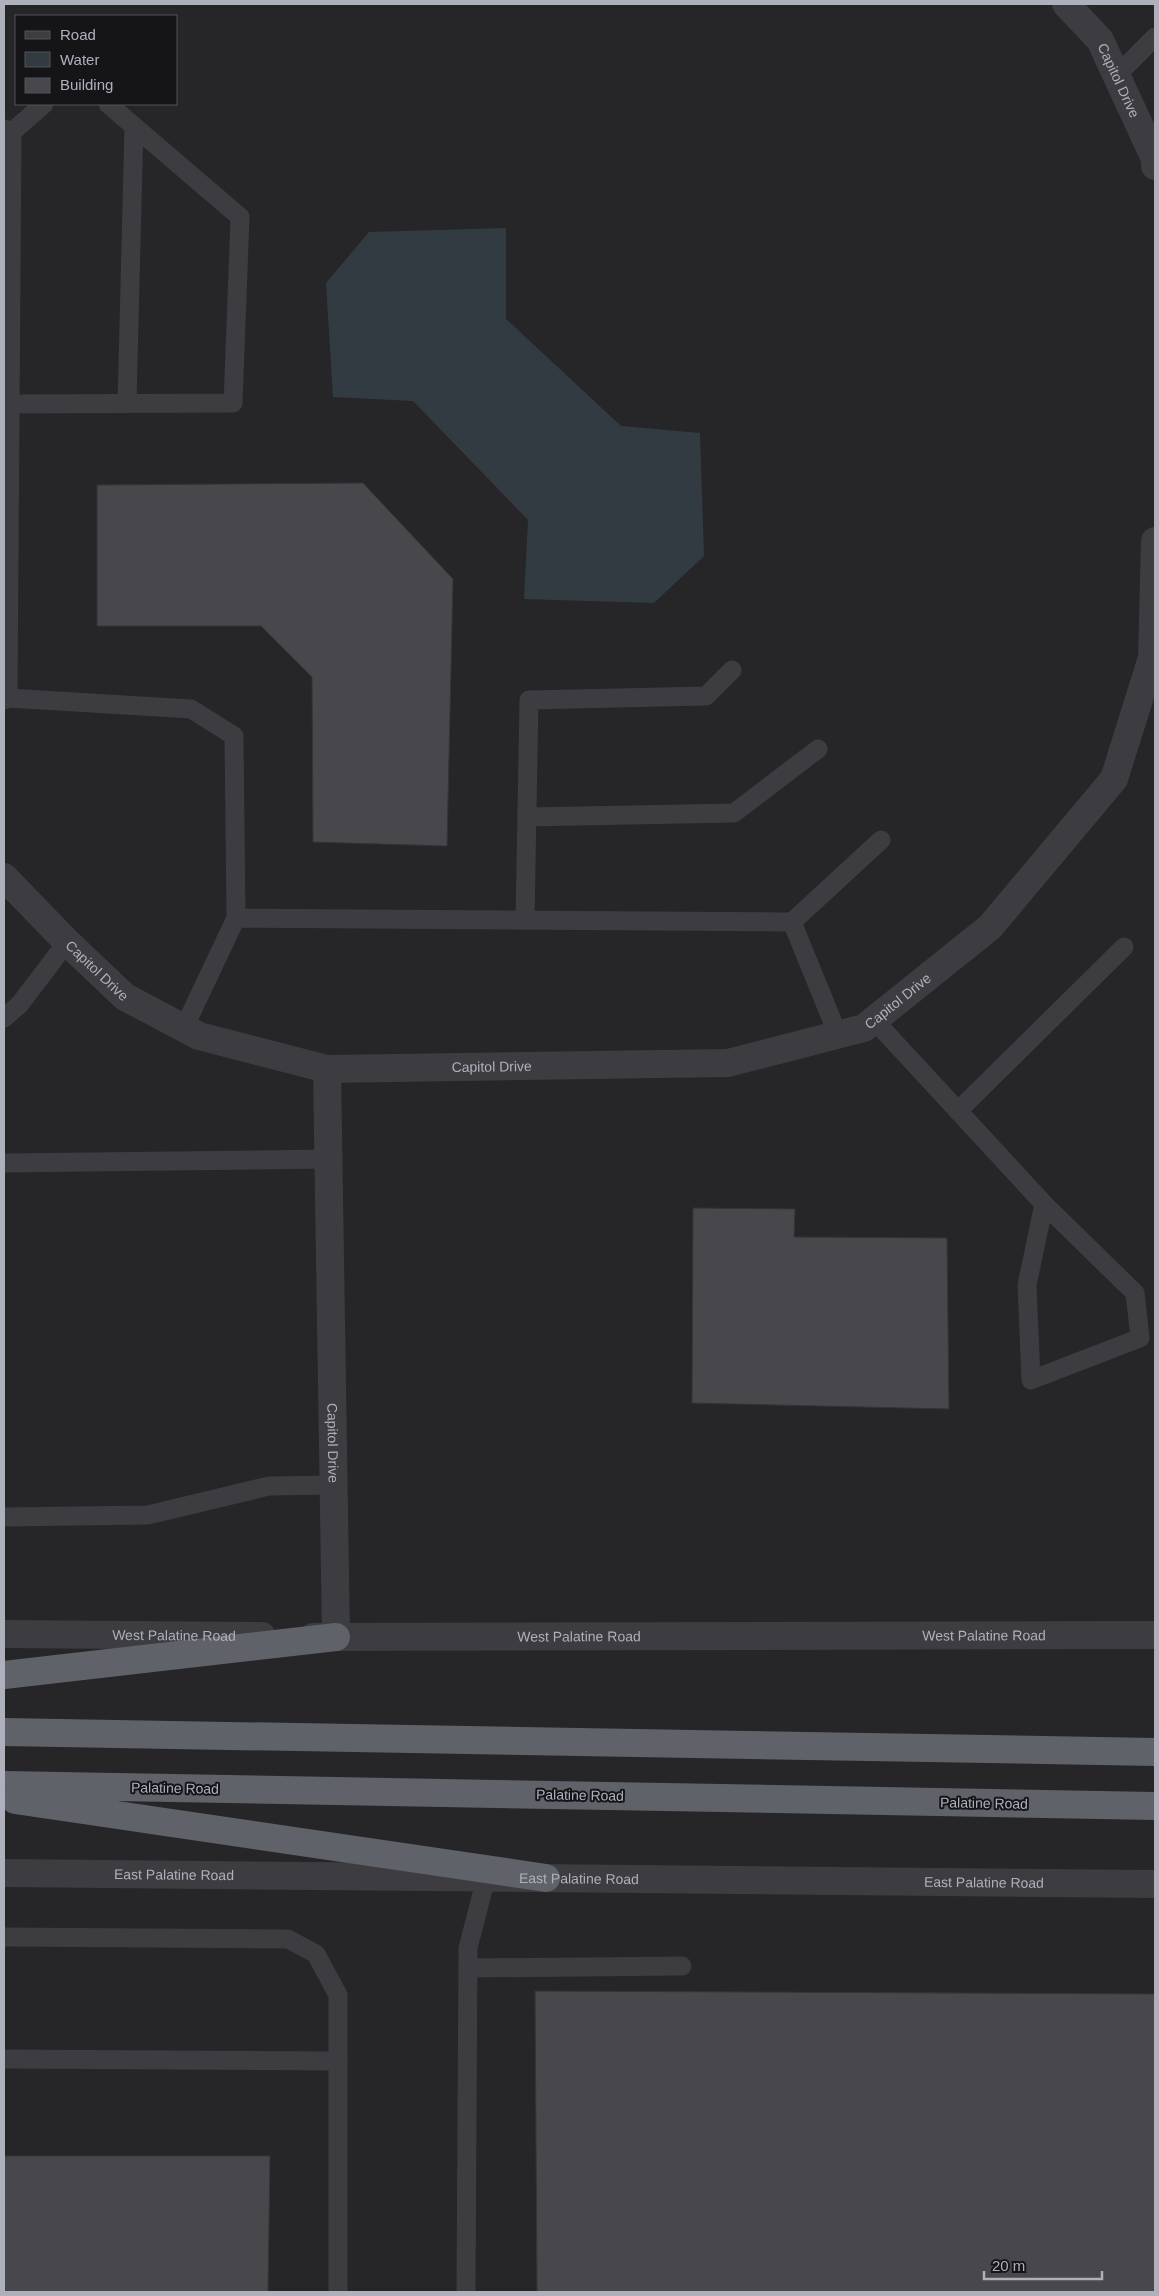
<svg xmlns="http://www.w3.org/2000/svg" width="1159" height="2296" viewBox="0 0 1159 2296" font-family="Helvetica,sans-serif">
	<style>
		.built { fill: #262629; fill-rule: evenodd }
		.water { fill: #333b42 }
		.building { fill: #48474c; stroke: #353438 }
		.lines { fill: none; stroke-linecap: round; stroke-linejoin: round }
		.service { stroke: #3c3c41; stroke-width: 19 }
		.minor { stroke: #3c3c41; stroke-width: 28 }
		.tertiary { stroke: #3c3c41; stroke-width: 28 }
		.trunk { stroke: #606269; stroke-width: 28 }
		.labels { text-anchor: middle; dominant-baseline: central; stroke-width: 4; stroke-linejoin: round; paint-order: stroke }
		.street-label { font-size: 14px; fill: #aeb1bb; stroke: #151518 }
	</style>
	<rect width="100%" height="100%" fill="#1a1a1c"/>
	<path class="built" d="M4 4H1155V2292H4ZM16 16H176V104H16Z"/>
	<polygon class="water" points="506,228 506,319 621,426 700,433 704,556 654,603 524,599 528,520 413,401 333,397 326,283 369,232"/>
	<g class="building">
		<polygon points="363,483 453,579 447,846 313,842 312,677 261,626 97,626 97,485"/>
		<polygon points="693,1208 795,1209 794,1237 947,1238 949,1409 692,1403"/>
		<polygon points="535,1991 1155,1994 1155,2292 537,2292"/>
		<polygon points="4,2156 270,2156 268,2292 4,2292"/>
	</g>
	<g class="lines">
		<g class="service">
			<polyline points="1116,76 1155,37"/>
			<polyline points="4,129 12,132 8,698"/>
			<polyline points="12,132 44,104"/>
			<polyline points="127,403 134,126"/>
			<polyline points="10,404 233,403 240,217 108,104"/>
			<polyline points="4,700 8,698 191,709 234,736 236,918"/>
			<polyline points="527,817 734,813 818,749"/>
			<polyline points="525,920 529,700 706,696 732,670"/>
			<polyline points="4,1018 20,1004 67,942"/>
			<polyline points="874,1020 1044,1204 1135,1293 1140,1338 1031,1380 1027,1285 1044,1204"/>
			<polyline points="184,1028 236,918 792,922"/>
			<polyline points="838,1035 792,922 881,840"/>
			<polyline points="958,1111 1124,947"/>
			<polyline points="4,1163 329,1159"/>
			<polyline points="4,1517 148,1515 269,1486 333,1485"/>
			<polyline points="4,1937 288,1939 316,1954 338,1995 338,2292"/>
			<polyline points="468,1968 682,1966"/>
			<polyline points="4,2059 338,2061"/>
			<polyline points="466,2292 468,1948 486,1878"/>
		</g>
		<g class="minor">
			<path id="s1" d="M1066 4 1100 40 1155 159V166"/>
			<path id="s2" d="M4 877 67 942 125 997 199 1036 327 1069 728 1063 864 1028 990 927 1114 779 1152 658 1155 541"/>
			<path id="s3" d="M327 1069 336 1637"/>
		</g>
		<g class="tertiary">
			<path id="s4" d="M4 1634 262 1636"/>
			<path id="s5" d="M313 1637 1155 1635"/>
			<path id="s6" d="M4 1873 1155 1884"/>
		</g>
		<g class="trunk">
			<polyline points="4,1675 336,1637"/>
			<polyline points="4,1732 1155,1752"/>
			<polyline points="4,1785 1155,1806"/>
			<polyline points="15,1800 546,1878"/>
		</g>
	</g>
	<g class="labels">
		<g class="street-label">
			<text stroke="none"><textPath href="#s1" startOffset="94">Capitol Drive</textPath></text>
			<text stroke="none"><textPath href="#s2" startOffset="132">Capitol Drive</textPath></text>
			<text stroke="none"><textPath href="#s2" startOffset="971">Capitol Drive</textPath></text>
			<text stroke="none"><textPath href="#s2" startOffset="551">Capitol Drive</textPath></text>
			<text stroke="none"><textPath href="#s3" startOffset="374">Capitol Drive</textPath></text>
			<text stroke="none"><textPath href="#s4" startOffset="170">West Palatine Road</textPath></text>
			<text stroke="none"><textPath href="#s5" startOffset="671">West Palatine Road</textPath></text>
			<text stroke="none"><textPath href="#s5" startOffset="266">West Palatine Road</textPath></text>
			<text transform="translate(175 1788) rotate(1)">Palatine Road</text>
			<text transform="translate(580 1795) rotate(1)">Palatine Road</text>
			<text transform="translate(984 1803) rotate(1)">Palatine Road</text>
			<text stroke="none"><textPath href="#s6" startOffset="170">East Palatine Road</textPath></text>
			<text stroke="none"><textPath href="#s6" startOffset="575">East Palatine Road</textPath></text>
			<text stroke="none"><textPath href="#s6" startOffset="980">East Palatine Road</textPath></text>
		</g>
	</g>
	<rect width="1159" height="2296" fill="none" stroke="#aeb1bb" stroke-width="10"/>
	<rect x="15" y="15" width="162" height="90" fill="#151518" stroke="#525359"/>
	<rect x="25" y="31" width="25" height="8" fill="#3c3c41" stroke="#525359"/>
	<text x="60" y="40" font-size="15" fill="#aeb1bb">Road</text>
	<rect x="25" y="52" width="25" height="15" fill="#333b42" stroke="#525359"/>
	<text x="60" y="65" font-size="15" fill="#aeb1bb">Water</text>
	<rect x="25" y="78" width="25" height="15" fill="#48474c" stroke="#525359"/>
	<text x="60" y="90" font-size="15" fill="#aeb1bb">Building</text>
	<path d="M984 2271v8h118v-8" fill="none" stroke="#aeb1bb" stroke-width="2.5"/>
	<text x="992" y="2271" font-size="15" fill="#aeb1bb" stroke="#151518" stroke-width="4" paint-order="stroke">20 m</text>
</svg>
